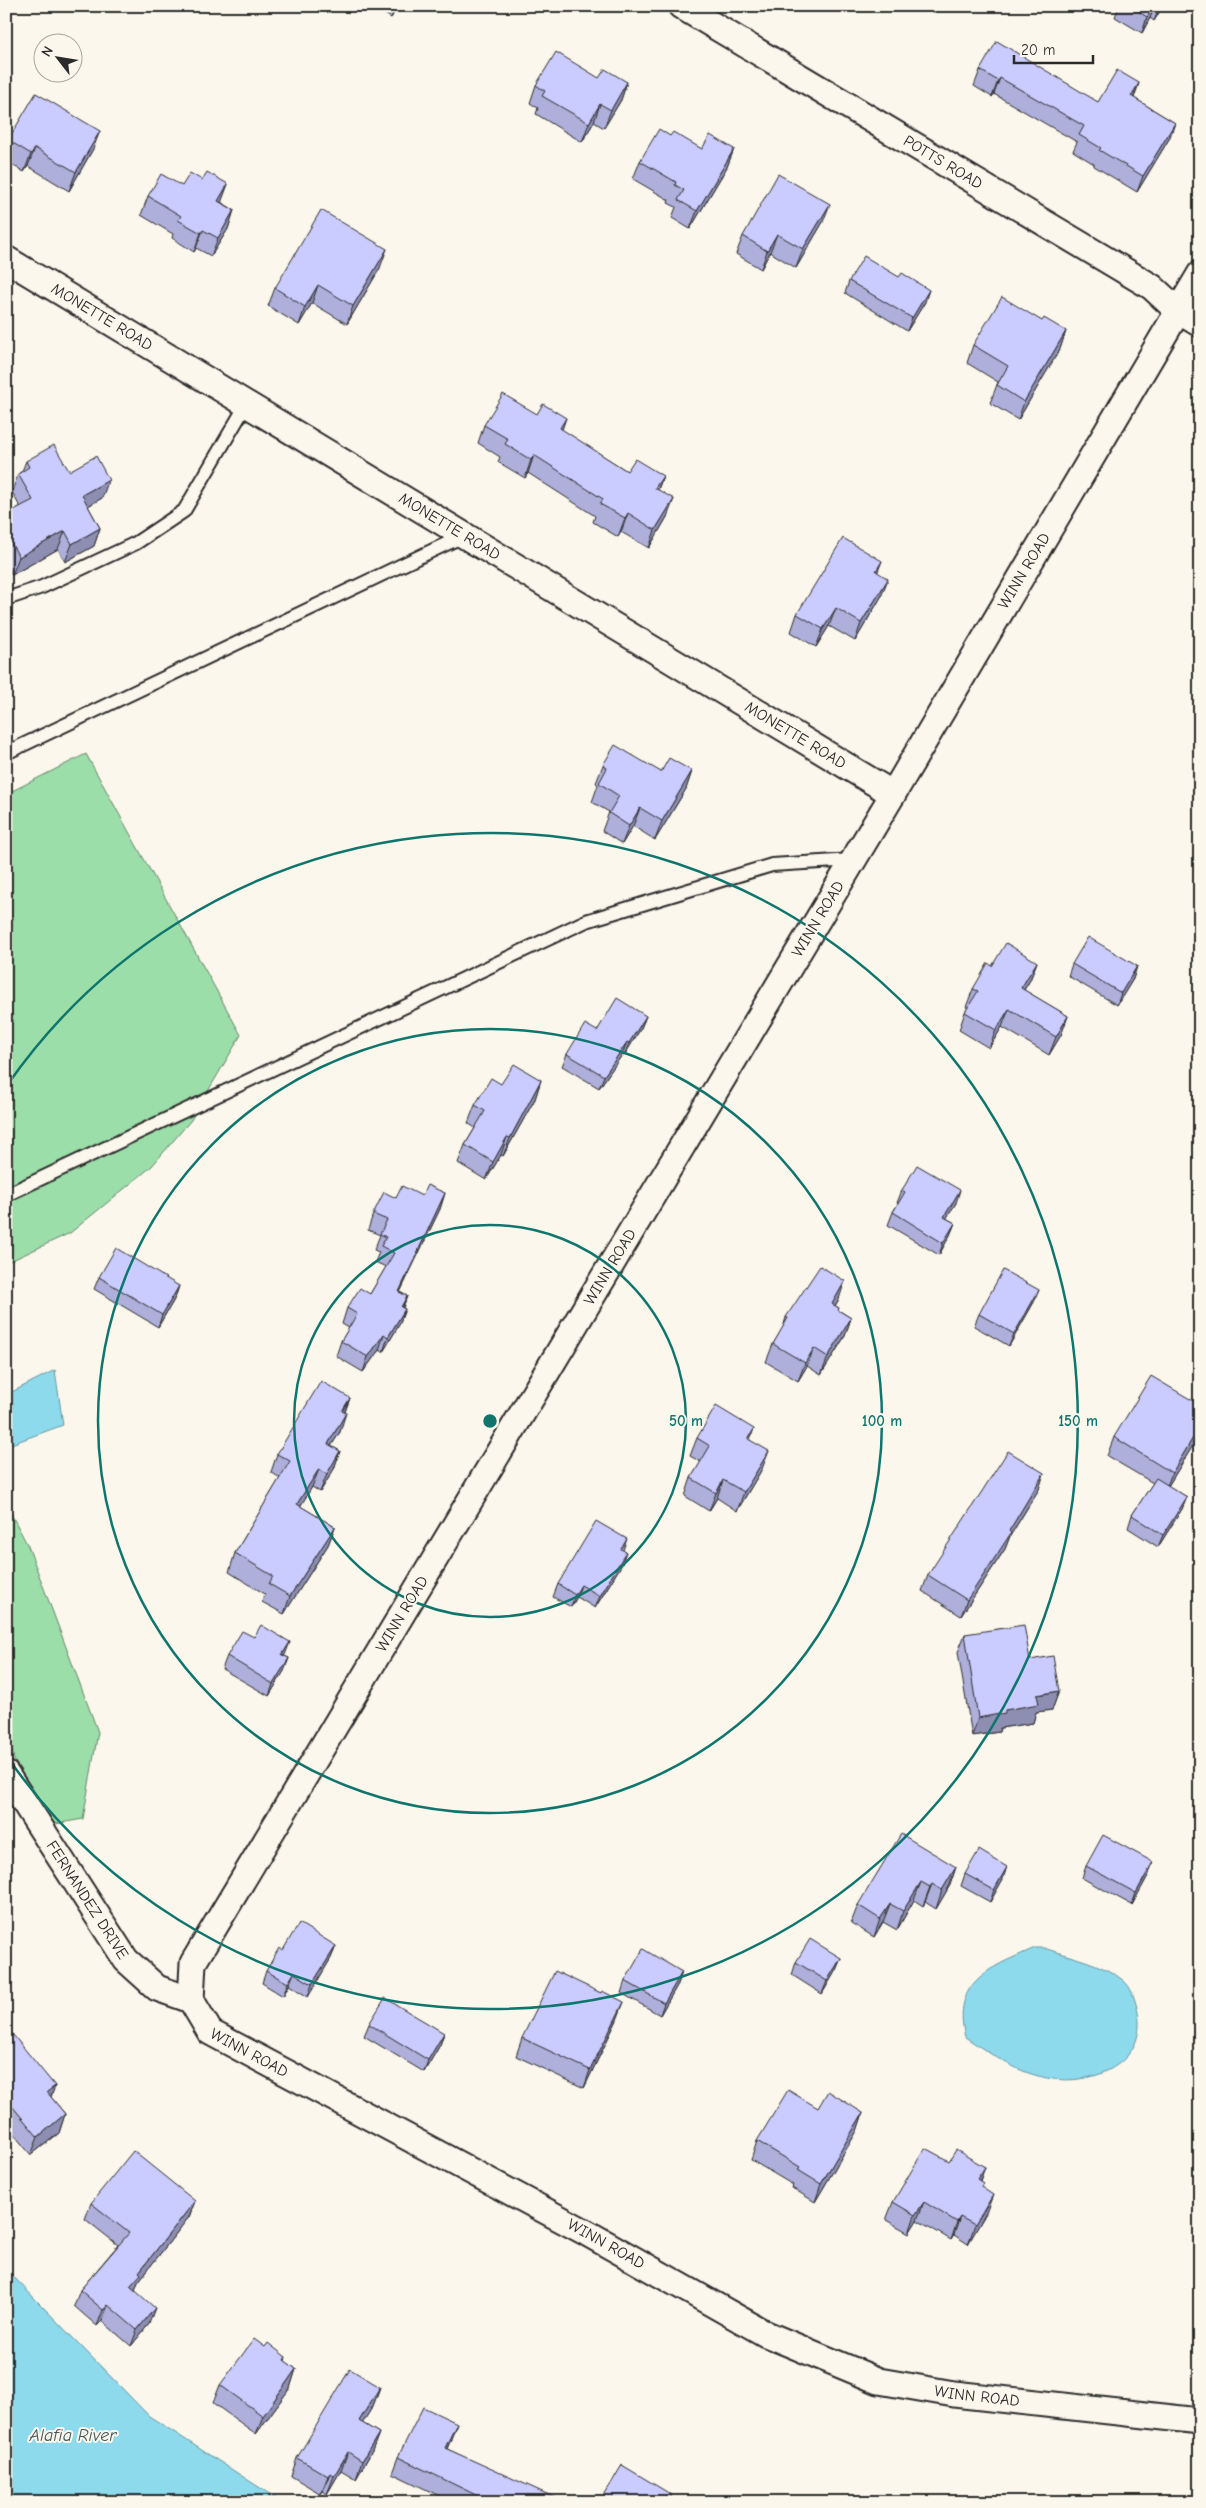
<svg xmlns="http://www.w3.org/2000/svg" width="1206" height="2508" viewBox="0 0 1206 2508" font-family="'Comic Neue',sans-serif">
	<style>
		.green { fill: #9cdea9; stroke: #64846a }
		.water { fill: #8ddaed; stroke: #66949f }
		.lines { fill: none; stroke-linecap: round; stroke-linejoin: round }
		.service-casing { stroke: #2b2b2b; stroke-width: 16 }
		.minor-casing { stroke: #2b2b2b; stroke-width: 29 }
		.service { stroke: #fbf7ec; stroke-width: 12 }
		.minor { stroke: #fbf7ec; stroke-width: 25 }
		.wall { fill: #aeafda; stroke: #2b2b2b }
		.shaded-wall { fill: #8d8eb2; stroke: #2b2b2b }
		.building { fill: #cacbfe; stroke: #2b2b2b }
		.ring { fill: none; stroke: #0f766e; stroke-width: 2.5 }
		.labels { text-anchor: middle; dominant-baseline: central; stroke-width: 4; stroke-linejoin: round; paint-order: stroke }
		.street-label { font-size: 16px; fill: #2b2b2b; stroke: #fbf7ec }
		.water-label { font-size: 18px; font-style: italic; fill: #44575c; stroke: #fbf7ec }
		.centre { fill: #0f766e; stroke: #fbf7ec; stroke-width: 2.5 }
		.ring-label { font-size: 15px; text-anchor: middle; font-weight: bold; fill: #0f766e; stroke: #fbf7ec; stroke-width: 4; stroke-linejoin: round; paint-order: stroke }
	</style>
	<rect width="100%" height="100%" fill="#fbf7ec"/>
	<filter id="ink" filterUnits="userSpaceOnUse"><feTurbulence type="fractalNoise" baseFrequency=".02" numOctaves="2"/><feDisplacementMap in="SourceGraphic" scale="10" xChannelSelector="R" yChannelSelector="G"/><feConvolveMatrix kernelMatrix="1 2 1 2 8 2 1 2 1" color-interpolation-filters="sRGB"/></filter>
	<g filter="url(#ink)">
		<g class="green">
			<polygon points="86,754 241,1035 191,1120 151,1167 70,1233 6,1263 6,794"/>
			<polygon points="6,1504 28,1546 98,1732 83,1819 55,1824 14,1760 6,1719"/>
		</g>
		<g class="water">
			<polygon points="55,1370 63,1425 6,1446 6,1395"/>
			<path d="M1035 1948H1044C1070 1957 1103 1963 1124 1981 1131 1987 1135 1999 1137 2008 1150 2060 1098 2085 1053 2079 1018 2074 994 2056 965 2037 951 1980 992 1967 1035 1948Z"/>
			<polygon points="6,2269 149,2416 282,2502 6,2502"/>
		</g>
		<g class="lines">
			<g class="service-casing">
				<g id="service">
					<polyline points="6,599 42,587 136,543 184,511 246,405"/>
					<polyline points="6,753 463,536"/>
					<polyline points="6,1195 586,921 772,865 853,860"/>
				</g>
			</g>
			<g class="minor-casing">
				<g id="minor">
					<path id="s1" d="M681 6 1152 287 1178 311 1200 324"/>
					<path id="s2" d="M6 259 893 794"/>
					<path id="s3" d="M1200 274 893 794 193 1963 191 2000 210 2032 587 2233 766 2334 879 2381 954 2394 1200 2421"/>
					<path id="s4" d="M6 1774 126 1960 157 1988 191 2000"/>
				</g>
			</g>
			<use href="#service" class="service"/>
			<use href="#minor" class="minor"/>
		</g>
		<g class="wall">
			<polygon points="373,6 398,6 391,18"/>
			<polygon points="1119,6 1163,6 1154,21 1150,18 1142,33 1115,17"/>
			<polygon points="980,70 1098,102 1139,83 1134,98 1175,123 1169,139 1137,192 1094,166 1094,164 1073,151 1077,142 994,94 992,97 974,86"/>
			<polygon points="599,78 627,82 621,100 604,128 594,122 582,142 536,114 538,108 530,103 536,85"/>
			<polygon points="670,136 702,149 734,149 727,167 690,229 672,218 676,207 668,203 669,200 633,179 640,161"/>
			<polygon points="8,140 93,149 69,191 28,166 24,172 6,161 6,146"/>
			<polygon points="202,180 228,184 221,202 234,210 228,229 211,256 196,248 194,252 172,238 173,234 141,215 148,196"/>
			<polygon points="823,222 796,268 770,252 761,269 736,254 743,236"/>
			<polygon points="380,268 347,324 312,303 299,325 268,306 275,288"/>
			<polygon points="899,277 925,302 907,331 845,293 849,281"/>
			<polygon points="1066,331 1060,349 1018,420 990,403 998,382 967,363 973,345"/>
			<polygon points="484,425 562,430 627,471 663,476 658,490 667,517 649,548 621,532 618,537 593,522 595,516 528,473 525,478 498,462 500,457 478,443"/>
			<polygon points="26,461 69,471 102,498 88,506 100,528 94,546 65,562 58,549 12,575 6,564 6,514 20,507 12,492 18,474 22,471"/>
			<polygon points="877,573 881,597 855,641 829,626 816,647 791,632 797,614"/>
			<polygon points="603,765 661,772 692,771 686,789 655,840 633,826 622,844 602,831 609,812 592,802 598,785 596,783"/>
			<polygon points="1037,962 1030,980 1024,990 1068,1016 1061,1035 1049,1055 1002,1027 989,1048 959,1030 965,1012 968,1008 966,1007 973,989 992,966"/>
			<polygon points="1072,964 1137,966 1133,979 1117,1005 1068,976"/>
			<polygon points="646,1016 641,1028 624,1056 622,1055 599,1088 562,1066 567,1054 597,1031"/>
			<polygon points="541,1080 535,1099 503,1156 501,1155 486,1180 458,1163 465,1145 475,1128 468,1123 475,1105 501,1084"/>
			<polygon points="902,1190 956,1203 946,1218 955,1223 950,1235 939,1255 888,1225 893,1212 898,1203 897,1203"/>
			<polygon points="445,1193 440,1209 400,1292 407,1296 403,1308 405,1309 399,1325 383,1352 379,1350 363,1372 336,1356 341,1341 349,1328 342,1324 347,1308 370,1294 386,1267 375,1262 379,1252 374,1250 380,1235 368,1230 373,1214 396,1198"/>
			<polygon points="99,1277 179,1286 175,1298 158,1327 94,1289"/>
			<polygon points="839,1299 835,1306 839,1308 838,1310 851,1318 845,1336 821,1375 807,1366 798,1381 766,1362 773,1344 783,1328 786,1317"/>
			<polygon points="1034,1302 1009,1346 974,1326 979,1314"/>
			<polygon points="350,1398 345,1412 340,1432 331,1446 340,1451 334,1469 320,1492 312,1487 300,1506 335,1527 328,1545 284,1614 262,1602 265,1594 229,1572 235,1553 280,1478 271,1472 277,1454"/>
			<polygon points="1200,1405 1200,1434 1168,1486 1187,1497 1182,1509 1158,1547 1128,1528 1132,1515 1153,1483 1107,1456 1114,1437"/>
			<polygon points="697,1438 750,1441 762,1469 737,1511 717,1498 709,1511 685,1496 691,1478 701,1462 690,1456"/>
			<polygon points="1044,1473 1039,1489 1010,1536 1005,1549 961,1616 922,1591 928,1575"/>
			<polygon points="627,1539 623,1550 622,1564 595,1608 577,1597 571,1607 553,1597 558,1584"/>
			<polygon points="965,1634 1030,1660 1059,1691 1052,1710 1036,1712 1033,1723 1000,1728 999,1732 972,1736 958,1652"/>
			<polygon points="227,1656 284,1656 289,1658 284,1671 269,1696 222,1669"/>
			<polygon points="1086,1866 1149,1874 1132,1905 1082,1878"/>
			<polygon points="956,1867 950,1885 936,1909 925,1902 923,1906 914,1900 897,1930 883,1922 874,1937 851,1923 858,1905"/>
			<polygon points="965,1874 1003,1879 990,1902 961,1886"/>
			<polygon points="336,1946 331,1958 308,1997 289,1985 283,1996 262,1983 266,1971 283,1950"/>
			<polygon points="841,1958 836,1970 822,1994 792,1975 796,1962"/>
			<polygon points="682,1972 678,1984 660,2015 621,1993 625,1981"/>
			<polygon points="617,2020 584,2088 516,2056 522,2038"/>
			<polygon points="369,2024 444,2033 440,2045 424,2072 364,2036"/>
			<polygon points="6,2032 55,2086 51,2097 65,2114 59,2133 31,2155 6,2125"/>
			<polygon points="818,2108 863,2113 857,2131 815,2202 792,2188 793,2185 751,2160 757,2141"/>
			<polygon points="949,2161 985,2167 980,2181 986,2213 968,2244 954,2235 951,2240 917,2220 909,2233 886,2220 893,2202"/>
			<polygon points="195,2201 189,2217 138,2282 135,2290 149,2324 131,2346 102,2321 97,2326 74,2306 80,2290 118,2245 85,2219 91,2203"/>
			<polygon points="265,2347 286,2357 285,2361 296,2369 290,2388 256,2434 213,2403 220,2385"/>
			<polygon points="380,2387 373,2406 362,2423 379,2433 372,2451 356,2479 341,2470 327,2494 323,2491 321,2494 291,2476 297,2458"/>
			<polygon points="451,2439 447,2449 557,2502 452,2502 392,2473 398,2457"/>
		</g>
		<g class="shaded-wall">
			<polygon points="396,6 398,6 391,18"/>
			<polygon points="1154,6 1155,6 1150,18 1142,33 1147,17"/>
			<polygon points="1160,6 1163,6 1154,21"/>
			<polygon points="1000,78 994,94 992,97 998,81"/>
			<polygon points="627,82 621,100 604,128 611,110"/>
			<polygon points="1139,83 1133,99 1131,96"/>
			<polygon points="600,104 594,122 582,142 589,123"/>
			<polygon points="1175,123 1169,139 1137,192 1143,176"/>
			<polygon points="100,131 93,149 69,191 76,172"/>
			<polygon points="35,148 28,166 24,172 31,154"/>
			<polygon points="734,149 727,167 690,229 697,211"/>
			<polygon points="228,184 221,203 218,201"/>
			<polygon points="830,204 823,222 796,268 803,249"/>
			<polygon points="234,210 228,229 211,256 218,238"/>
			<polygon points="203,230 196,248 194,252 201,233"/>
			<polygon points="777,234 770,252 761,269 767,251"/>
			<polygon points="387,249 380,268 347,324 353,306"/>
			<polygon points="318,285 312,303 299,325 305,307"/>
			<polygon points="929,290 925,302 907,331 912,318"/>
			<polygon points="1066,331 1060,349 1018,420 1024,402"/>
			<polygon points="566,418 560,436 560,428"/>
			<polygon points="534,455 528,473 525,478 531,460"/>
			<polygon points="663,476 656,494 655,488"/>
			<polygon points="109,480 102,498 76,513 82,495"/>
			<polygon points="674,499 667,517 649,548 655,530"/>
			<polygon points="628,513 621,532 618,537 625,518"/>
			<polygon points="100,528 94,546 65,562 72,544"/>
			<polygon points="65,531 58,549 12,575 19,557"/>
			<polygon points="882,561 875,579 876,571"/>
			<polygon points="888,579 881,597 855,641 861,623"/>
			<polygon points="836,608 829,626 816,647 823,629"/>
			<polygon points="692,771 686,789 655,840 662,821"/>
			<polygon points="640,808 633,826 622,844 629,826"/>
			<polygon points="1037,962 1030,980 1014,1006 1021,988"/>
			<polygon points="1137,966 1133,979 1117,1005 1121,993"/>
			<polygon points="1009,1009 1002,1027 989,1048 996,1030"/>
			<polygon points="646,1016 641,1028 624,1056 629,1043"/>
			<polygon points="1068,1016 1061,1035 1049,1055 1056,1037"/>
			<polygon points="627,1042 622,1055 599,1088 604,1076"/>
			<polygon points="541,1080 535,1099 503,1156 510,1138"/>
			<polygon points="507,1137 501,1155 486,1180 493,1162"/>
			<polygon points="960,1190 956,1203 940,1229 944,1217"/>
			<polygon points="445,1193 440,1209 393,1307 399,1292"/>
			<polygon points="955,1223 950,1235 939,1255 943,1243"/>
			<polygon points="845,1281 839,1299 825,1322 832,1304"/>
			<polygon points="179,1286 175,1298 158,1327 162,1315"/>
			<polygon points="1039,1290 1034,1302 1009,1346 1014,1334"/>
			<polygon points="407,1296 401,1312 401,1307"/>
			<polygon points="405,1309 399,1325 383,1352 388,1337"/>
			<polygon points="851,1318 845,1336 821,1375 828,1357"/>
			<polygon points="384,1334 379,1350 363,1372 368,1357"/>
			<polygon points="814,1348 807,1366 798,1381 805,1363"/>
			<polygon points="350,1398 343,1416 342,1411"/>
			<polygon points="346,1413 340,1432 321,1462 328,1444"/>
			<polygon points="1200,1426 1200,1434 1165,1491 1172,1473"/>
			<polygon points="754,1429 747,1447 748,1439"/>
			<polygon points="340,1451 334,1469 320,1492 327,1474"/>
			<polygon points="769,1451 762,1469 737,1511 744,1492"/>
			<polygon points="319,1469 312,1487 291,1522 297,1504"/>
			<polygon points="1044,1473 1039,1489 1010,1536 1005,1549 961,1616 967,1600"/>
			<polygon points="723,1480 717,1498 709,1511 716,1493"/>
			<polygon points="1187,1497 1182,1509 1158,1547 1163,1535"/>
			<polygon points="335,1527 328,1545 284,1614 290,1596"/>
			<polygon points="626,1552 622,1564 595,1608 600,1596"/>
			<polygon points="581,1585 577,1597 571,1607 575,1595"/>
			<polygon points="290,1642 285,1655 278,1667 282,1655"/>
			<polygon points="289,1658 284,1671 269,1696 273,1684"/>
			<polygon points="1059,1691 1052,1710 1036,1712 1033,1723 1000,1728 999,1732 972,1736 978,1718 1005,1710 1037,1695"/>
			<polygon points="1153,1862 1149,1874 1132,1905 1136,1893"/>
			<polygon points="956,1867 950,1885 936,1909 942,1890"/>
			<polygon points="1007,1867 1003,1879 990,1902 994,1890"/>
			<polygon points="921,1882 914,1900 897,1930 903,1911"/>
			<polygon points="932,1884 925,1902 923,1906 930,1887"/>
			<polygon points="890,1904 883,1922 874,1937 880,1919"/>
			<polygon points="336,1946 331,1958 308,1997 312,1984"/>
			<polygon points="841,1958 836,1970 822,1994 827,1981"/>
			<polygon points="682,1972 678,1984 660,2015 664,2003"/>
			<polygon points="294,1973 289,1985 283,1996 288,1983"/>
			<polygon points="624,2002 617,2020 584,2088 590,2070"/>
			<polygon points="444,2033 440,2045 424,2072 428,2060"/>
			<polygon points="55,2086 48,2105 47,2092"/>
			<polygon points="12,2106 6,2121 6,2110"/>
			<polygon points="863,2113 857,2131 815,2202 821,2184"/>
			<polygon points="65,2114 59,2133 31,2155 38,2137"/>
			<polygon points="985,2167 978,2185 977,2179"/>
			<polygon points="993,2195 986,2213 968,2244 975,2225"/>
			<polygon points="195,2201 189,2217 138,2282 135,2290 124,2302 130,2286 139,2272"/>
			<polygon points="924,2202 917,2220 909,2233 915,2215"/>
			<polygon points="960,2217 954,2235 951,2240 957,2222"/>
			<polygon points="108,2305 102,2321 97,2326 103,2310"/>
			<polygon points="155,2308 149,2324 131,2346 137,2330"/>
			<polygon points="296,2369 290,2388 256,2434 263,2416"/>
			<polygon points="380,2387 373,2406 353,2439 359,2421"/>
			<polygon points="457,2423 451,2439 440,2464 445,2448"/>
			<polygon points="379,2433 372,2451 356,2479 362,2461"/>
			<polygon points="348,2452 341,2470 327,2494 334,2476"/>
			<polygon points="330,2473 323,2491 321,2494 328,2476"/>
		</g>
		<g class="building">
			<polygon points="1130,6 1154,6 1147,17"/>
			<polygon points="997,41 1098,102 1117,70 1139,83 1131,96 1175,123 1143,176 1099,150 1101,148 1079,135 1084,126 1000,78 998,81 980,70"/>
			<polygon points="556,52 599,78 605,69 627,82 611,110 600,104 589,123 542,96 545,91 536,85"/>
			<polygon points="36,93 100,131 76,172 35,148 31,154 8,140"/>
			<polygon points="659,129 670,136 673,132 702,149 710,135 734,149 697,211 678,200 684,190 675,185 676,182 640,161"/>
			<polygon points="207,172 228,184 218,201 234,210 218,238 203,230 201,233 178,220 181,216 148,196 161,174 182,186 190,173 202,180"/>
			<polygon points="778,174 830,204 803,249 777,234 767,251 743,236"/>
			<polygon points="321,210 387,249 353,306 318,285 305,307 275,288"/>
			<polygon points="864,256 899,277 902,273 929,290 912,318 849,281"/>
			<polygon points="1002,297 1042,321 1044,318 1066,331 1024,402 997,385 1008,366 973,345"/>
			<polygon points="503,394 537,414 543,404 566,418 560,428 627,471 635,459 663,476 655,488 674,499 655,530 628,513 625,518 600,504 603,499 534,455 531,460 505,444 508,439 484,425"/>
			<polygon points="54,445 69,471 96,456 109,480 82,495 100,528 72,544 65,531 19,557 6,534 6,514 33,500 18,474 29,467 26,461"/>
			<polygon points="843,538 882,561 876,571 888,579 861,623 836,608 823,629 797,614"/>
			<polygon points="615,745 661,772 669,758 692,771 662,821 640,808 629,826 609,813 619,796 599,783 607,768 603,765"/>
			<polygon points="1088,937 1137,966 1121,993 1072,964"/>
			<polygon points="1006,943 1037,962 1021,988 1068,1016 1056,1037 1009,1009 996,1030 965,1012 978,991 973,989 988,963 992,966"/>
			<polygon points="617,998 646,1016 629,1043 627,1042 604,1076 567,1054 585,1024 597,1031"/>
			<polygon points="514,1064 541,1080 510,1138 507,1137 493,1162 465,1145 485,1111 475,1105 491,1078 501,1084"/>
			<polygon points="917,1165 960,1190 944,1217 955,1223 943,1243 893,1212 905,1192 902,1190"/>
			<polygon points="427,1185 445,1193 399,1292 407,1296 401,1307 405,1309 388,1337 384,1334 368,1357 341,1341 357,1314 347,1308 360,1288 370,1294 394,1253 381,1246 386,1237 380,1234 387,1220 373,1214 384,1192 396,1198 402,1186 422,1196"/>
			<polygon points="116,1248 179,1286 162,1315 99,1277"/>
			<polygon points="820,1266 845,1281 832,1304 839,1308 838,1310 851,1318 828,1357 814,1348 805,1363 773,1344 788,1318 786,1317"/>
			<polygon points="1003,1270 1039,1290 1014,1334 979,1314"/>
			<polygon points="1151,1376 1200,1405 1200,1426 1172,1473 1114,1437"/>
			<polygon points="321,1381 350,1398 342,1411 346,1413 328,1444 340,1451 327,1474 319,1469 297,1504 335,1527 290,1596 269,1584 273,1576 235,1553 290,1461 277,1454"/>
			<polygon points="716,1406 754,1429 748,1439 769,1451 744,1492 723,1480 716,1493 691,1478 710,1446 697,1438"/>
			<polygon points="1008,1451 1044,1473 1009,1531 1011,1533 967,1600 928,1575"/>
			<polygon points="1156,1478 1187,1497 1163,1535 1132,1515"/>
			<polygon points="596,1521 627,1539 621,1549 626,1552 600,1596 581,1585 575,1595 558,1584"/>
			<polygon points="261,1625 290,1642 282,1655 289,1658 273,1684 227,1656 242,1631 254,1637"/>
			<polygon points="1024,1625 1030,1660 1053,1656 1059,1691 1037,1695 1039,1704 1005,1710 1005,1713 978,1718 965,1634"/>
			<polygon points="901,1834 956,1867 942,1890 932,1884 930,1887 921,1882 903,1911 890,1904 880,1919 858,1905"/>
			<polygon points="1103,1835 1153,1862 1136,1893 1086,1866"/>
			<polygon points="979,1850 1007,1867 994,1890 965,1874"/>
			<polygon points="299,1923 336,1946 312,1984 294,1973 288,1983 266,1971 279,1948 283,1950"/>
			<polygon points="810,1939 841,1958 827,1981 796,1962"/>
			<polygon points="643,1949 682,1972 664,2003 625,1981"/>
			<polygon points="555,1971 601,1993 602,1991 624,2002 590,2070 522,2038"/>
			<polygon points="385,1998 444,2033 428,2060 369,2024"/>
			<polygon points="9,2030 55,2086 47,2092 65,2114 38,2137 12,2106 6,2110 6,2032"/>
			<polygon points="788,2090 818,2108 828,2091 863,2113 821,2184 798,2170 800,2167 757,2141"/>
			<polygon points="925,2148 949,2161 956,2150 985,2167 977,2179 983,2183 981,2187 993,2195 975,2225 960,2217 957,2222 924,2202 915,2215 893,2202"/>
			<polygon points="133,2151 195,2201 139,2272 141,2274 130,2286 155,2308 137,2330 108,2305 103,2310 80,2290 129,2233 91,2203"/>
			<polygon points="254,2339 265,2347 268,2343 286,2357 284,2360 296,2369 263,2416 220,2385"/>
			<polygon points="350,2369 380,2387 359,2421 379,2433 362,2461 348,2452 334,2476 330,2473 328,2476 297,2458"/>
			<polygon points="423,2407 457,2423 445,2448 558,2499 557,2502 478,2502 480,2497 398,2457"/>
			<polygon points="622,2465 672,2495 670,2498 677,2502 600,2502"/>
		</g>
	</g>
	<g class="ring">
		<circle cx="490" cy="1421" r="196"/>
		<circle cx="490" cy="1421" r="392"/>
		<path d="M8 1084A588 588 0 1 1 8 1758"/>
	</g>
	<g class="labels">
		<g class="street-label">
			<text stroke="none"><textPath href="#s1" startOffset="305">POTTS ROAD</textPath></text>
			<text stroke="none"><textPath href="#s2" startOffset="112">MONETTE ROAD</textPath></text>
			<text stroke="none"><textPath href="#s2" startOffset="518">MONETTE ROAD</textPath></text>
			<text transform="translate(1024 571) rotate(-59)">WINN ROAD</text>
			<text stroke="none"><textPath href="#s2" startOffset="922">MONETTE ROAD</textPath></text>
			<text transform="translate(818 919) rotate(-59)">WINN ROAD</text>
			<text transform="translate(610 1267) rotate(-59)">WINN ROAD</text>
			<text transform="translate(402 1614) rotate(-59)">WINN ROAD</text>
			<text stroke="none"><textPath href="#s4" startOffset="150">FERNANDEZ DRIVE</textPath></text>
			<text stroke="none"><textPath href="#s3" startOffset="2085">WINN ROAD</textPath></text>
			<text stroke="none"><textPath href="#s3" startOffset="2490">WINN ROAD</textPath></text>
			<text stroke="none"><textPath href="#s3" startOffset="2895">WINN ROAD</textPath></text>
		</g>
		<g class="water-label">
			<text x="73" y="2435">Alafia River</text>
		</g>
	</g>
	<circle cx="490" cy="1421" r="8" class="centre"/>
	<g class="ring-label">
		<text x="686" y="1426">50 m</text>
		<text x="882" y="1426">100 m</text>
		<text x="1078" y="1426">150 m</text>
	</g>
	<rect width="1206" height="2508" fill="none" stroke="#fbf7ec" stroke-width="25"/>
	<rect x="12" y="12" width="1181" height="2483" fill="none" stroke="#2b2b2b" stroke-width="2" filter="url(#ink)"/>
	<g transform="translate(58 58) rotate(301)"><circle r="24" fill="#fbf7ec" stroke="#a8a59f"/>
	<path d="M0-4L9 19L0 12L-9 19Z" fill="#2b2b2b"/>
	<text y="-8" font-size="14" font-weight="bold" text-anchor="middle" fill="#2b2b2b">N</text>
	</g>
	<path d="M1014 55v8h79v-8" fill="none" stroke="#2b2b2b" stroke-width="2.5"/>
	<text x="1021" y="55" font-size="15" fill="#2b2b2b" stroke="#fbf7ec" stroke-width="4" paint-order="stroke">20 m</text>
</svg>
